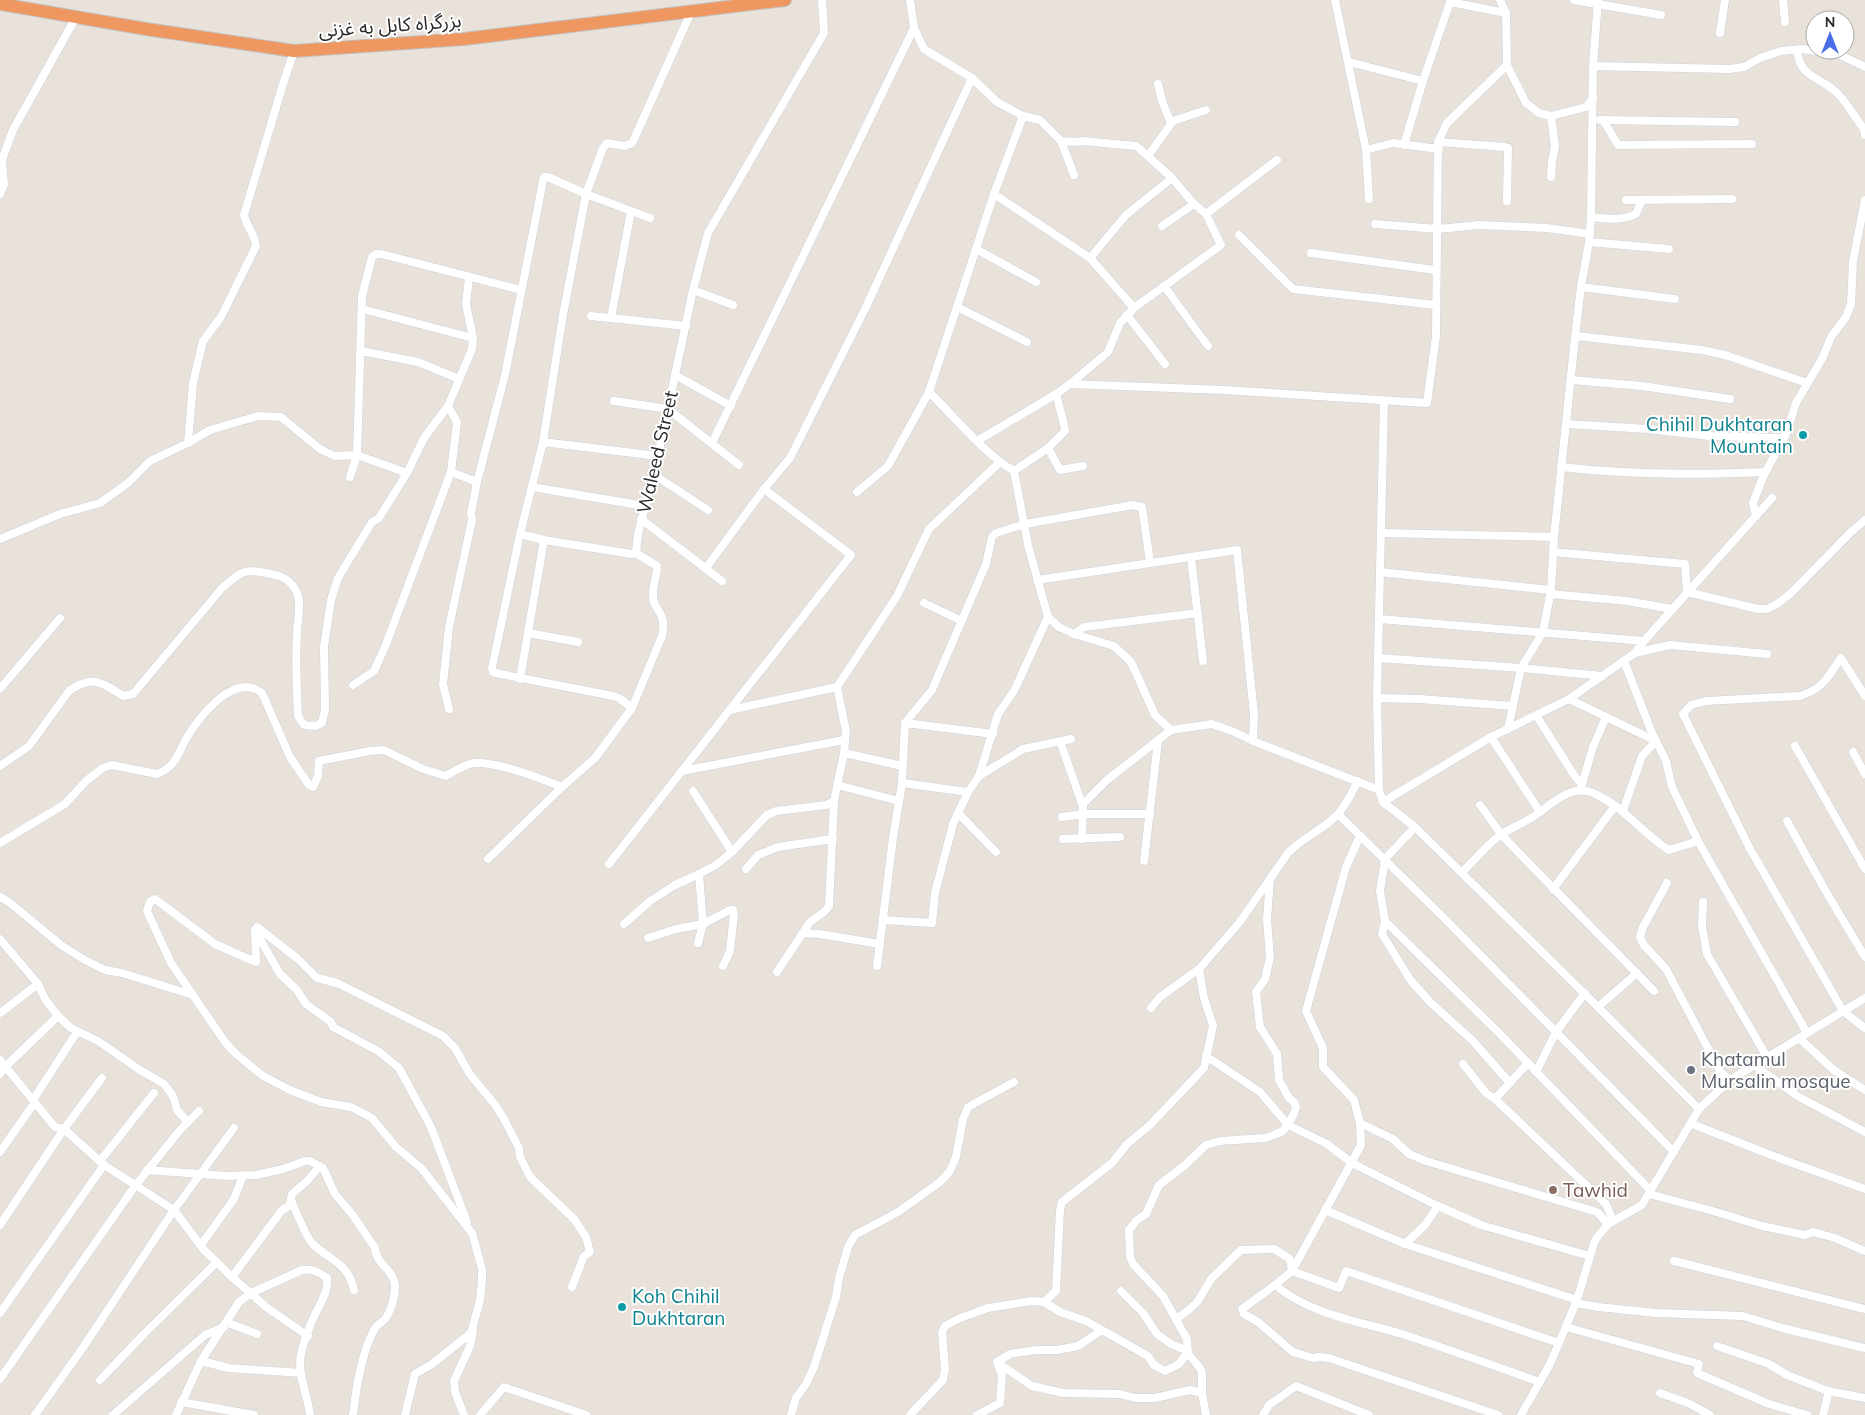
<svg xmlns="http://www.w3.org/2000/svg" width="1865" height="1415" viewBox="0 0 1865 1415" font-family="Mulish,'Noto Sans Arabic',sans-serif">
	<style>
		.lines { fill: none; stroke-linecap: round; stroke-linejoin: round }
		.minor-casing { stroke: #cdd1dc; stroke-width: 9 }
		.highway-casing { stroke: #c3c3c3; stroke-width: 14 }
		.minor { stroke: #fff; stroke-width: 8 }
		.highway { stroke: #ee9761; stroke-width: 12 }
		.culture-dot { fill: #0f9aa8; stroke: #fff; stroke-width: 2 }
		.worship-dot { fill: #6b7280; stroke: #fff; stroke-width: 2 }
		.education-dot { fill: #8d6e63; stroke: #fff; stroke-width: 2 }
		.labels { text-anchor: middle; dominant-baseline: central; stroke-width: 4; stroke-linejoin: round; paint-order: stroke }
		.street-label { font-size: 19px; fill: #282828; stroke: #fff }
		.culture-label { font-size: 19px; fill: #0d838f; stroke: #fff; text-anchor: end }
		.worship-label { font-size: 19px; fill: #5b616d; stroke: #fff; text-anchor: start }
		.education-label { font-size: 19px; fill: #785e54; stroke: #fff; text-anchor: start }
	</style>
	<rect width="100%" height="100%" fill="#e9e2db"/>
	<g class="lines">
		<g class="minor-casing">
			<g id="minor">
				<polyline points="910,0 914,28 924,49 972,78 997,102 1023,116 1040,120 1061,141 1074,175"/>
				<polyline points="1335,0 1366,150 1369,199"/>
				<polyline points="1500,0 1506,13 1507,65 1526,103 1539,113 1551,116 1586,107 1593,98"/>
				<polyline points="1574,0 1661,15"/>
				<polyline points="1783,0 1785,22"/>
				<polyline points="1720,33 1725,0"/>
				<path d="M1797 50C1800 80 1822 76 1838 94 1848 104 1855 118 1864 129L1865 135"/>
				<polyline points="1349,62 1423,81"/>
				<polyline points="1593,66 1729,69 1744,67 1760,58 1781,51 1802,49 1838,54 1865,67"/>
				<polyline points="1158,84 1162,101 1171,123"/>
				<polyline points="1551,116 1555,147 1552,161 1551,177"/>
				<polyline points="1600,120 1735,122"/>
				<polyline points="1603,120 1618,145 1752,144"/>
				<polyline points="1061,141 1075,142 1083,141 1136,146"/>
				<polyline points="1438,142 1505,147 1508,148 1507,201"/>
				<polyline points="1404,145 1423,81 1450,2 1506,13"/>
				<polyline points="1366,150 1393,143 1439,149"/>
				<polyline points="1148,156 1173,121 1206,110"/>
				<polyline points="0,194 4,185 2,160 13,130 76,17"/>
				<polyline points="994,194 1090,258 1134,308"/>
				<polyline points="1626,200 1732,199"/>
				<polyline points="1206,214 1277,160"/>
				<path d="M1591 217C1608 219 1621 221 1636 214L1642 200"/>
				<polyline points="1375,224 1438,229 1479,225 1547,228 1590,234"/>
				<polyline points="1162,226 1194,204"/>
				<polyline points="1239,235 1293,289 1436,305"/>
				<polyline points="1589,242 1669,249"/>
				<polyline points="976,249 1036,282"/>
				<polyline points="1311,253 1435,270"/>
				<polyline points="1090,258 1126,215 1172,178"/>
				<polyline points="1164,286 1208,346"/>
				<polyline points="1581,287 1675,299"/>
				<polyline points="693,290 733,305"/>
				<polyline points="957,307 1027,342"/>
				<polyline points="362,309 473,338"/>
				<polyline points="1127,315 1165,364"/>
				<polyline points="591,316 686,326"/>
				<polyline points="611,318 631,211"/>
				<polyline points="1576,336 1702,350 1725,355 1807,383"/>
				<polyline points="361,351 418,362 459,379"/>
				<polyline points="675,375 731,406"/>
				<polyline points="1571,380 1642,386 1730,399"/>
				<polyline points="1070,384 1224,390 1427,403 1436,336 1438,142 1447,123 1507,65"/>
				<path d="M929 392C957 419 981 451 1014 471L1028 545 1048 617 1059 627 1074 634 1114 646 1131 662 1155 715 1171 730 1212 724 1232 731 1253 741 1379 790"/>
				<polyline points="614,401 668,409 739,465"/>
				<polyline points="1384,401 1377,698 1379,790 1383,802 1415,827 1598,1007 1699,1109"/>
				<polyline points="1566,424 1648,429 1709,436 1784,438"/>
				<polyline points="977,441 1056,394 1070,384 1108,352 1120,323 1134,308 1221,245 1206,214 1194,204 1172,178 1140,149"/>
				<polyline points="543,442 658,456"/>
				<path d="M188 443 193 383 203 341 221 317 256 246C254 231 247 229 244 215L283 84 294 51"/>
				<polyline points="712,443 914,28"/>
				<polyline points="1048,448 1060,470 1083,466"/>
				<path d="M1561 467C1629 475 1697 475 1765 472"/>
				<polyline points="1014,471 1048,448 1065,431 1064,424 1056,394"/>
				<polyline points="451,472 477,482"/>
				<polyline points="653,474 708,510"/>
				<polyline points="350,477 357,455 362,296 372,257 376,254 381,254 521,290"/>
				<polyline points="532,487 645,506"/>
				<polyline points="857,492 888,466 929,392 994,194 1023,116"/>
				<polyline points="1756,516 1753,503 1763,477 1786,434 1796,403 1823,357 1831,337 1846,317 1851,304 1853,261 1865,200"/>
				<polyline points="641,519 722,581"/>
				<polyline points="1381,533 1554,537"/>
				<polyline points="520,534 544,540 631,554 636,553"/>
				<polyline points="0,539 60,514 100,503 128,483 150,461 188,443 210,430 258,416 281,417 320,449 334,456 357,455 407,473"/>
				<polyline points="1553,552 1685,564 1687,592 1758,609 1767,609 1777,604 1790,594 1851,532 1865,520"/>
				<polyline points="1191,557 1203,661"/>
				<polyline points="706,568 764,489 790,458 865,309 972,78"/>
				<polyline points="1380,572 1551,590"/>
				<polyline points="1037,580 1237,550 1254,714 1253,741"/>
				<polyline points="1550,594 1627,601 1672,609"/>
				<polyline points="924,603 962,621"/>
				<polyline points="1379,619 1644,641"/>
				<polyline points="528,633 578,642"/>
				<polyline points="1074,634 1084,627 1198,613"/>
				<polyline points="1635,653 1670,645 1767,654"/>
				<polyline points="1378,658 1521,668 1602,676"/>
				<polyline points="1624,661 1652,733 1666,761 1672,787 1698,841 1807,1033"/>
				<polyline points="520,679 544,540"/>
				<polyline points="353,685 374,671 385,647 451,472 457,422 448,406"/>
				<polyline points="0,689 60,618"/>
				<path d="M1865 696 1841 658C1827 678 1824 688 1800 696L1706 701 1691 705 1683 714 1749 847 1843 1011 1865 1028"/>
				<polyline points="1377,698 1420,699 1513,706"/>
				<polyline points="1569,699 1656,741 1642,756 1623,811"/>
				<polyline points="632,708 619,698 613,696 495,673 493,672 492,668 520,534 543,442 563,315 586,194 603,148 607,143 625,146 632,143 635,137 691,12"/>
				<polyline points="449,709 443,684 449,627 472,520 471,513 477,482 505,375 543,181 544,177 548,177 586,194 650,218"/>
				<polyline points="730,710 837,687"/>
				<polyline points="1536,715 1576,778 1582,784"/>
				<polyline points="905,723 993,734"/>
				<polyline points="1508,729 1521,668 1543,632 1551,590 1554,537 1576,328 1581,287 1589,242 1591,217 1593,66 1598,0"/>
				<polyline points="1491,737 1540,812"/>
				<polyline points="1060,741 1083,807 1082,839"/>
				<polyline points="1795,746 1865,869"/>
				<polyline points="1853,752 1865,774"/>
				<polyline points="844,753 902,766"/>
				<path d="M0 766 29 746 69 691C92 674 103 683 123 696L133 694 222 588C240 573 242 568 266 573 278 575 289 578 295 589 303 602 297 620 297 635 295 662 297 689 298 716L304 725 315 726 322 723 325 709 324 647 331 600 338 578 372 522 379 518 407 473 424 438 448 406 472 349 473 338 466 304 469 278"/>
				<polyline points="682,771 844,740"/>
				<polyline points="979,776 1023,749 1071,739"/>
				<polyline points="902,783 968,792"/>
				<polyline points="837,785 899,801"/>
				<polyline points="1581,788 1593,747 1606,717"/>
				<polyline points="693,791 732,852"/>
				<polyline points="1383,802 1491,737 1569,699 1635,653 1644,641 1772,498"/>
				<polyline points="1083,804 1107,780 1171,730"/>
				<polyline points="1480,805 1501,834 1515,849 1654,991"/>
				<polyline points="958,813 996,852"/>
				<polyline points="1338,814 1443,917 1674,1152"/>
				<polyline points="1062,817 1084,814 1150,814"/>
				<polyline points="1787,821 1825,890 1865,957"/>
				<polyline points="1415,827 1385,859 1380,891 1385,921 1382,934 1411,981 1431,1003 1472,1040 1510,1083"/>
				<path d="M1360 836 1346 867 1306 1011 1323 1048V1067L1354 1100 1360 1123 1361 1145 1292 1271 1275 1285C1311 1315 1359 1321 1402 1334 1448 1349 1494 1366 1540 1382"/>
				<polyline points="1063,839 1120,837"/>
				<path d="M0 843 65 804 87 780 103 768 112 765 157 774C162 772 166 770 170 766 177 760 181 748 186 739 199 717 234 671 262 693L290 757 309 785 313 787 318 776 319 761 370 751 384 750 423 769 446 776C454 771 465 764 475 763 498 762 540 778 562 787"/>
				<path d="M488 859 562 787 595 758 632 708 662 636C668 611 652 611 653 594 653 585 657 576 657 566L636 553 638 534 658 456 693 290 708 233 824 33 822 0"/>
				<polyline points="1144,861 1158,741"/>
				<polyline points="609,864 851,555 764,489"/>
				<polyline points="746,869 758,855 778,847 833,839"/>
				<path d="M1462 872C1475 860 1488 843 1503 833 1515 826 1529 821 1540 812 1554 801 1574 784 1593 793 1623 806 1642 833 1669 850L1698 841"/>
				<polyline points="1667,883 1643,927 1640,937 1643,944 1666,969 1721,1073 1730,1080"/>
				<polyline points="1553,889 1615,806"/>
				<polyline points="0,897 9,902 61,945 83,959 105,970 122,973 193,995"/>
				<polyline points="1703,902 1702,926 1707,954 1767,1057"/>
				<polyline points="883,920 932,923 935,893 953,824 968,792 979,776 998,714 1014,691 1048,617"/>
				<polyline points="1385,921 1500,1034 1651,1191"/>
				<polyline points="624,924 650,901 675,885 699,874 716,865 732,852 767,815 776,811 826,805 834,801 844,753 846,731 837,687 897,596 929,529 1000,462"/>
				<polyline points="255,930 256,962 215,944 155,899 150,902 147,911 171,963 225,1042 236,1054 263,1076 290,1090 321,1102 351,1107 372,1118 396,1147 421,1168 472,1233 482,1269 482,1281 480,1300 471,1333 432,1364 415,1374 405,1415"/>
				<polyline points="255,930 257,927 298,959 317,978 337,983 443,1036 455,1048 469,1073 496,1106 505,1121 519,1148 520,1157 530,1177 574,1219 586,1237 590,1252 584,1256 572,1287"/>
				<polyline points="256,932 280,974 297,990 306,1004 331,1022 333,1027 378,1051 399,1068 431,1127 467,1222"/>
				<polyline points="803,933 819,934 880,944"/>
				<polyline points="648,938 676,929 703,924 730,910 733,910 734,914 730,951 723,966"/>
				<polyline points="0,939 38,984 45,999 58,1016 71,1028 98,1041 140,1070 164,1084 173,1096 177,1110 188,1122"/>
				<polyline points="698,943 703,924 699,874"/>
				<polyline points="877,966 893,838 902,783 905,723 932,690 986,564 992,537 996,533 1025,524 1133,505 1142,507 1150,562"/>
				<polyline points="777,972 810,922 824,912 829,906 834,801"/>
				<polyline points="1598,1007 1637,973"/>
				<path d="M1151 1008 1160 997 1199 969 1239 923 1288 853C1302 838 1323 830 1337 815 1346 806 1352 792 1358 781"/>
				<polyline points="0,1013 38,984"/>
				<polyline points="1799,1038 1835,1071 1865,1090"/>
				<polyline points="1206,1056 1260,1092 1288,1125 1327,1144 1352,1163 1438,1206 1481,1225 1590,1256"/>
				<polyline points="0,1060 55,1127 64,1129 104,1165 174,1210 204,1250 232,1277 266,1307 308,1336"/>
				<polyline points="1463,1064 1486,1093 1495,1099 1606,1204 1613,1221"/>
				<polyline points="1754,1065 1799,1097 1865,1132"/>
				<polyline points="1536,1072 1556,1032 1585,993"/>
				<polyline points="0,1074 5,1067 58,1016"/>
				<polyline points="1495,1099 1528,1063"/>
				<polyline points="33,1100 77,1032"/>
				<polyline points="1360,1123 1393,1139 1409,1154 1426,1161 1597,1212 1608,1224"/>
				<polyline points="1692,1124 1784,1160 1865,1189"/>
				<polyline points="0,1152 35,1102"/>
				<polyline points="100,1161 154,1093"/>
				<path d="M147 1170 227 1176 256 1175 283 1169 305 1161H310L323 1168 335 1194 352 1214 375 1248C375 1264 396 1271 395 1287 395 1297 391 1311 385 1319 381 1323 376 1325 374 1330 361 1354 356 1388 353 1415"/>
				<polyline points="1649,1194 1713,1211 1762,1226 1805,1235 1813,1232 1835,1238 1865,1251"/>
				<path d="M291 1200C295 1209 306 1236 311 1242 327 1260 348 1261 354 1290"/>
				<polyline points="1325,1210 1405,1244 1577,1300"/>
				<polyline points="0,1225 64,1129 102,1078"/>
				<polyline points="1405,1244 1425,1225 1438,1206"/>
				<polyline points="201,1245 234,1199 243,1176"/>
				<polyline points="1674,1261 1865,1309"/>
				<polyline points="1292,1271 1339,1288 1346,1271 1559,1343"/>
				<polyline points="232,1277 282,1210 290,1205 292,1194 307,1181 320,1166"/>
				<polyline points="1275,1285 1242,1309 1244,1314 1258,1322 1293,1352 1313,1358 1319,1357 1329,1358 1498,1415"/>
				<polyline points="1121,1291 1143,1313 1157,1334 1171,1344 1185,1350 1200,1368 1202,1372 1202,1393 1206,1415"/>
				<polyline points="1044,1302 1056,1291 1060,1210 1062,1202 1112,1163 1127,1144 1150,1125 1204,1068 1213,1026 1204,998 1199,969"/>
				<polyline points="1576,1303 1598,1307 1656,1313 1743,1316 1782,1328 1865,1348"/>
				<polyline points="0,1313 104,1165"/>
				<polyline points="1176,1319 1190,1309 1198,1301 1211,1279 1241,1250 1274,1249 1290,1259 1292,1271"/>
				<polyline points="226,1322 257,1334"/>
				<polyline points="1566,1327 1699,1364 1697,1373 1769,1404 1807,1415"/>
				<polyline points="1717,1346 1769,1364 1787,1375 1828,1391 1865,1398"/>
				<polyline points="201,1361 229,1368 301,1373"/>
				<polyline points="997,1362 1032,1386 1063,1393 1120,1394 1135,1398 1155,1398 1190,1390 1202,1393"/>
				<polyline points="0,1379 135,1186 180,1130 199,1111"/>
				<polyline points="100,1380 145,1333 217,1262"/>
				<polyline points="1660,1393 1688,1403 1710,1415"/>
				<polyline points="181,1402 254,1415"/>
				<polyline points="35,1415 82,1349 174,1210 234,1128"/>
				<polyline points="113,1415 205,1335 224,1327"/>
				<path d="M176 1415 201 1361 239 1302 251 1293 302 1270C312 1269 318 1271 327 1278 328 1290 324 1296 319 1307 312 1319 304 1340 301 1354 297 1375 308 1395 310 1415"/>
				<polyline points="464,1415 455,1392 454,1381 470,1346 473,1331"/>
				<polyline points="480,1415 504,1387 586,1415"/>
				<polyline points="791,1415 796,1398 806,1384 814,1367 836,1297 839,1278 848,1247 855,1235 898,1212 940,1182 950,1171 956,1157 963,1119 968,1107 1014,1082"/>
				<polyline points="910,1415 943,1380 945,1369 942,1332 945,1326 960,1318 988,1308 1032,1301 1044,1302 1060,1312 1086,1321 1148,1356 1154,1365 1165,1371 1179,1364 1188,1352 1187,1339 1163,1296 1133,1264 1130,1257 1129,1230 1137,1220 1146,1214 1159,1185 1184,1166 1206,1145 1220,1141 1265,1138 1274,1135 1283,1131 1293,1116 1296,1107 1294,1102 1289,1098 1279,1080 1277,1054 1260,1027 1256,992 1265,979 1270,958 1267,919 1270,880"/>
				<polyline points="977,1415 1000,1403 1002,1375 997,1362 1010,1354 1036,1350 1057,1350 1078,1346 1102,1330"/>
				<polyline points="1263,1415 1269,1405 1296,1386 1369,1415"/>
				<polyline points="1521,1415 1550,1364 1559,1343 1577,1300 1595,1240 1608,1224 1642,1205 1699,1109 1730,1080 1865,998"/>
				<polyline points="1823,1415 1829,1391"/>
			</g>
		</g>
		<g class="highway-casing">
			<polyline id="highway" points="0,4 146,29 294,51 464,39 785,0"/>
		</g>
		<use href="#minor" class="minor"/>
		<use href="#highway" class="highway"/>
	</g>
	<g class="culture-dot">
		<circle cx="1803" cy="435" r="5"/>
		<circle cx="622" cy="1307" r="5"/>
	</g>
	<circle class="worship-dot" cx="1691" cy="1070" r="5"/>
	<circle class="education-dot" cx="1553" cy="1190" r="5"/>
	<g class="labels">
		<g class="street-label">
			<text transform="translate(390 25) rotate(-4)">بزرگراه کابل به غزنی</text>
			<text transform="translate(657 452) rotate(-77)">Waleed Street</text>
		</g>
		<g class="culture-label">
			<text x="1793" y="424">Chihil Dukhtaran<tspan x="1793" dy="22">Mountain</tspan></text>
			<text x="632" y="1296" text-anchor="start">Koh Chihil<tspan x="632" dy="22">Dukhtaran</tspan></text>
		</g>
		<g class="worship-label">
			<text x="1701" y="1059">Khatamul<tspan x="1701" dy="22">Mursalin mosque</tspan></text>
		</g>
		<g class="education-label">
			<text x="1563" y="1190">Tawhid</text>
		</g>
	</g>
	<g transform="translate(1830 35)"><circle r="24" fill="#ffffff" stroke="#a9a9a9"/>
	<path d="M0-4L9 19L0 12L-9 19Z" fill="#496ee8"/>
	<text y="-8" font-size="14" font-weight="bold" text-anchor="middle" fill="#282828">N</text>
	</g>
</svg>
